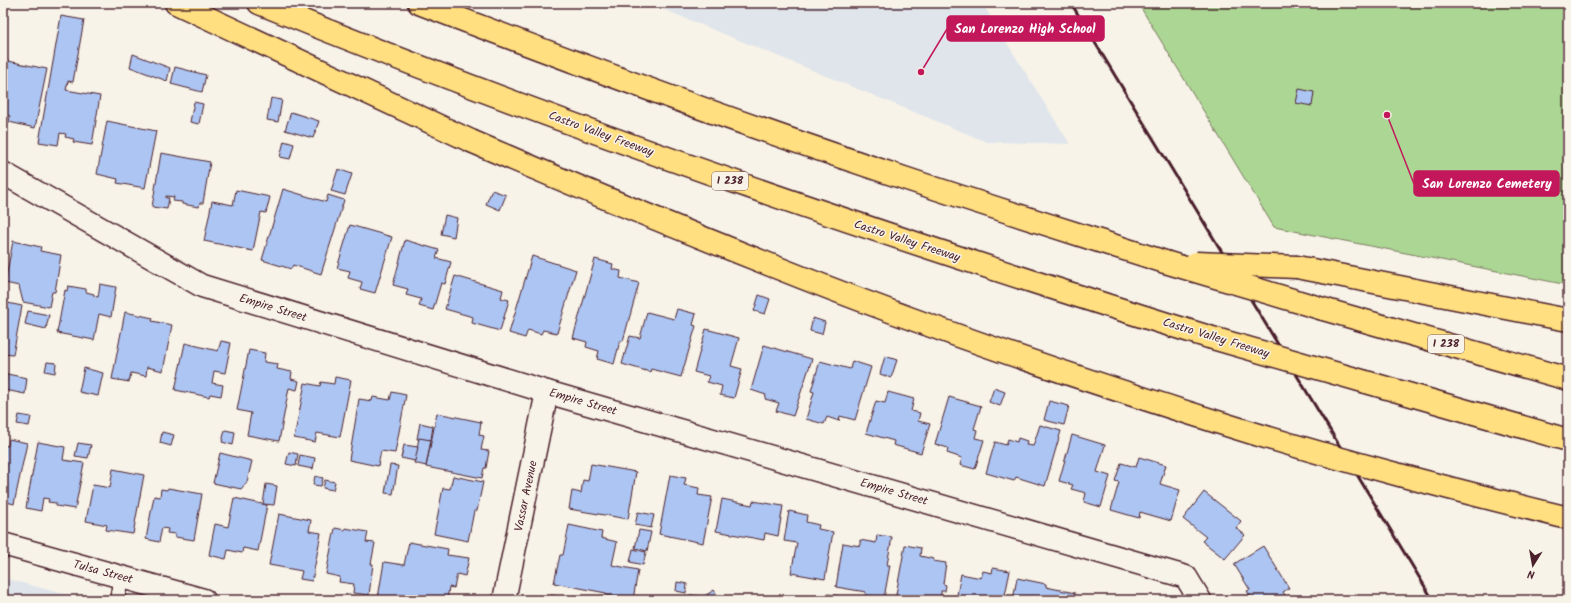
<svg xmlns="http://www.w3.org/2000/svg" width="1571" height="603" viewBox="0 0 1571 603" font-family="Kalam,sans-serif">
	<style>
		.built { fill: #e0e5eb }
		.green { fill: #acd694; stroke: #7b7a60 }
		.building { fill: #acc5f3; stroke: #4a1f2b }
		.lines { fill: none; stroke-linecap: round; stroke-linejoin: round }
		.service-casing { stroke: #4a1f2b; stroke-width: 17 }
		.minor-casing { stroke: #4a1f2b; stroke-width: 25 }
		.motorway-casing { stroke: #4a1f2b; stroke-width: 25 }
		.service { stroke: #f7f3e8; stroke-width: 14 }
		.minor { stroke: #f7f3e8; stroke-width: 22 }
		.motorway { stroke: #ffdf80; stroke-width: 22 }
		.rail { stroke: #4a1f2b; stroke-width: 3 }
		.motorway-bridge-casing { stroke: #4a1f2b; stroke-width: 25; stroke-linecap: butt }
		.motorway-bridge { stroke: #ffdf80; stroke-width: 22 }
		.labels { text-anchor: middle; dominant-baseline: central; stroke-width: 3; stroke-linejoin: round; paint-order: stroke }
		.shield { fill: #f7f3e8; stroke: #7e5f64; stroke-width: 1 }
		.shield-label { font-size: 11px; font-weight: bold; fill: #4a1f2b }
		.street-label { font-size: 12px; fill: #4a1f2b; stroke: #f7f3e8 }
		.leader { fill: none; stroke: #c2185b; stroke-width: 1.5 }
		.callout-dot { fill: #c2185b; stroke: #f7f3e8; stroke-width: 1.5 }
		.callout { fill: #c2185b; stroke: #c2185b; stroke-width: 1.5 }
		.callout-label { font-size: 13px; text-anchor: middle; font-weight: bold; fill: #fff }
	</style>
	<rect width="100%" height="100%" fill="#f7f3e8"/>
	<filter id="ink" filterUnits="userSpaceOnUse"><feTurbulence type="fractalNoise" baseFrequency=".025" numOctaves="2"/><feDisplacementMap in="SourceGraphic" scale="8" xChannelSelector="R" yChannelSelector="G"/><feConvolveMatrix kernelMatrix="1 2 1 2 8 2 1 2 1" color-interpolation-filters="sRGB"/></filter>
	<g filter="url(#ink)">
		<g class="built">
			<polygon points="648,3 982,3 1070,144 987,142"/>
			<polygon points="3,578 88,600 3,600"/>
		</g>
		<polygon class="green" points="1138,3 1568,3 1568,285 1274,227"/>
		<g class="building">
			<polygon points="61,16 84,20 73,82 68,81 66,90 100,96 92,145 73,142 74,139 65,137 66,134 60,133 58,145 39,142"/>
			<polygon points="133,54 170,68 167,81 130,67"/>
			<polygon points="3,60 47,69 35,128 9,122 10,116 3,114"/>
			<polygon points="175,67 206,75 202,92 171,84"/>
			<polygon points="1299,89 1314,92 1312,106 1296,103"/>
			<polygon points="271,98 282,100 278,122 267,120"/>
			<polygon points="194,102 203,104 199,124 190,122"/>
			<polygon points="291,112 319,121 313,138 285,130"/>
			<polygon points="107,121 156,131 145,188 117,183 118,179 97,174"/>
			<polygon points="284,141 294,144 290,159 280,157"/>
			<polygon points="161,153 210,162 203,203 200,203 199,207 182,204 182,202 173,201 174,197 166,196 166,198 169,198 167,209 152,207"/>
			<polygon points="338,169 352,174 345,195 331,191"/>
			<polygon points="283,189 326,202 328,195 344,200 321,274 293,265 291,269 262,260"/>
			<polygon points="236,190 270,197 266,213 261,212 253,251 204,241 212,201 233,205"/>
			<polygon points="492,190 506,195 500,210 486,204"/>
			<polygon points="445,215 457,218 454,237 441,234"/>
			<polygon points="350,225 392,237 375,293 360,289 362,282 348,278 350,271 337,268"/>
			<polygon points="405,240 439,250 436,258 451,262 445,284 441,283 433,310 419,306 421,299 406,295 408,289 393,285"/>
			<polygon points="13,241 41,247 40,251 61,255 55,292 52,292 49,307 23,302 19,286 5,283"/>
			<polygon points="532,256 576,270 557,333 543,330 541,334 528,330 525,338 509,333"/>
			<polygon points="595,259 613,264 612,269 621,271 620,278 639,283 623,341 620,341 614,364 597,359 599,351 586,347 587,342 573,338"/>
			<polygon points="455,276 503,290 501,298 509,300 500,331 472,323 473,317 445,309"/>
			<polygon points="100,284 116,287 111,317 99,314 94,340 57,333 65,290 67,291 68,286 86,289 86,292 94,294 94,296 98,297"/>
			<polygon points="759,295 770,299 765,314 754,311"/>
			<polygon points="3,302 22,306 13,355 3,354"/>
			<polygon points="677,309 696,314 693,325 696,326 681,377 651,369 650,372 622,364 630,336 640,338 647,312 674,319"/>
			<polygon points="28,311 49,315 46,329 25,324"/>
			<polygon points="125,312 153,318 152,321 172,325 163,371 147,367 146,376 131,373 129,382 112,379"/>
			<polygon points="813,318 825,322 822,334 810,331"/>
			<polygon points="706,329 739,338 731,366 742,369 734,398 720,395 722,386 707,382 709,376 694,372"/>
			<polygon points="221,341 231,343 225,373 214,371 212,383 223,385 221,396 210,394 209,397 175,390 185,343 218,351"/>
			<polygon points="764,345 812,359 793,416 776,411 779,403 765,399 766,395 751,390"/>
			<polygon points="249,350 265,353 264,362 278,364 277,369 292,372 291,379 299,381 297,390 289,388 279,441 247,435 251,413 237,410"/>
			<polygon points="885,356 897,360 891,378 880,374"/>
			<polygon points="820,361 850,369 852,361 871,367 855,420 840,416 839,421 827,417 824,424 806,419 814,392 811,391"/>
			<polygon points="47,362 56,363 55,373 45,371"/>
			<polygon points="84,368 103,373 98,396 79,392"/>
			<polygon points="7,374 27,378 25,394 5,390"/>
			<polygon points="335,377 351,380 340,437 317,433 315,442 294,438 305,383 320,386 321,382 334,384"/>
			<polygon points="994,388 1005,392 1000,406 989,402"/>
			<polygon points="392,392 406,395 395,453 381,451 378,466 349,460 359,399 372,401 373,397 390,400"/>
			<polygon points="888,392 914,399 911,411 920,413 918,421 930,424 921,453 893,445 894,441 866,433 876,401 885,403"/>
			<polygon points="949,397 981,406 974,429 977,430 975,438 984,440 975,469 960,465 962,458 947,453 948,448 935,444"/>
			<polygon points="1049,401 1069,406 1064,425 1044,420"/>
			<polygon points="437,413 481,422 479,435 484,436 481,450 489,451 486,468 484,468 482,478 426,467"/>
			<polygon points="19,415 31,417 29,426 17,424"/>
			<polygon points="420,423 433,426 431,440 417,439"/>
			<polygon points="1040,425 1061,431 1045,486 1016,477 1014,481 986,473 995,442 1006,445 1008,439 1017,442 1018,438 1027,441 1026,445 1033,446"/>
			<polygon points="225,430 235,432 233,445 222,442"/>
			<polygon points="162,432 174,435 171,446 160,443"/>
			<polygon points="1072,435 1105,445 1097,472 1110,476 1101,507 1084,502 1086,493 1071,489 1073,485 1059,481"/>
			<polygon points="419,438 431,440 426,466 414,463"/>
			<polygon points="9,439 27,443 14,504 3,501 3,445 8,446"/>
			<polygon points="38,442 65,447 63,460 84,463 75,509 56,506 56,503 48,502 49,499 43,498 41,511 26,508"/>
			<polygon points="78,443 91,445 88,458 75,456"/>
			<polygon points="404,445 418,447 415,461 401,458"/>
			<polygon points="289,452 298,454 296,466 286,464"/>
			<polygon points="220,453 252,461 247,482 241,489 213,483"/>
			<polygon points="300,455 315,458 313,469 298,466"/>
			<polygon points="1139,457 1166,465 1160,484 1180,490 1171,521 1140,512 1139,518 1111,510 1119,482 1115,481 1121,463 1136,467"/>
			<polygon points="591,464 636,472 628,519 569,509 572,491 581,493 583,480 588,481"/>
			<polygon points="390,465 398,466 393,494 385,493"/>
			<polygon points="113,469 144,475 133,534 106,530 107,525 86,521 93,485 110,488"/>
			<polygon points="670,475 686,478 684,485 699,488 698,495 712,497 703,543 659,534"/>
			<polygon points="315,476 323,478 321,486 313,485"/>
			<polygon points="453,476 483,482 477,511 474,511 468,541 434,534 443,488 450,489"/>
			<polygon points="325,480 335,482 333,490 323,488"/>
			<polygon points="266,484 277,486 274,505 263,504"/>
			<polygon points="168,488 202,494 194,540 175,537 175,534 167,533 168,529 162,528 159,542 146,539 154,496 160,497 161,489 167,490"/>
			<polygon points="1204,492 1241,521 1236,528 1245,535 1225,559 1202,541 1206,537 1183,519"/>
			<polygon points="234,498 267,505 258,551 243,548 242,553 228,550 226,559 209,555 215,524 228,527"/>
			<polygon points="722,499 752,505 753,501 783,506 778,536 765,533 764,540 716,531"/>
			<polygon points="789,511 807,515 806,522 819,525 818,529 833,532 825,579 791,573 797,543 784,541"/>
			<polygon points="638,512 654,515 651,528 635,525"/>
			<polygon points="279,514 311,520 309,531 321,533 312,581 300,579 302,571 269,565"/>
			<polygon points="569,525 602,532 601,538 617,542 612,565 638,570 633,600 606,595 606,593 554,583 560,555 563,555"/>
			<polygon points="335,528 345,530 345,528 368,532 366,542 375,543 371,564 373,564 369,595 353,593 354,584 339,582 340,577 326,574"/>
			<polygon points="639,530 651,532 647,551 635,548"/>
			<polygon points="877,535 892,537 887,565 890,565 884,598 865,595 866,592 836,587 843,543 860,546 860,540 876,543"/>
			<polygon points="409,542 448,549 447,555 469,558 465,576 457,574 454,588 449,587 447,600 429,600 401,595 400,600 378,598 384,562 404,565"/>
			<polygon points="905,545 921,548 920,556 934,559 933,561 946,563 943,584 946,585 945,591 941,591 941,600 895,600"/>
			<polygon points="1263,546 1289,588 1283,592 1288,600 1252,600 1247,591 1250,590 1234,564"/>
			<polygon points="633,549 646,552 643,565 630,562"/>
			<polygon points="993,568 1010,571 1004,600 956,600 961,574 981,578 983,571 992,573"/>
			<polygon points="1017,578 1046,584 1046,587 1075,593 1073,600 1013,600"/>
			<polygon points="677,582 687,584 686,593 676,591"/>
			<polygon points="714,590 719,598 716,600 701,600 700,599"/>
			<polygon points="828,594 844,597 843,600 827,600"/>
			<polygon points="551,595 576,600 550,600"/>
			<polygon points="690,595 699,596 698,600 688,600"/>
		</g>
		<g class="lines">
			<g class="service-casing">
				<polyline id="service" points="117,600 121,577"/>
			</g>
			<g class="minor-casing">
				<g id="minor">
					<polyline points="3,173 202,286 547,392 1186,577 1200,600"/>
					<polyline points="3,544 204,600"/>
					<polyline points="504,600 547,392"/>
				</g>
			</g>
			<g class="motorway-casing">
				<g id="motorway">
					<polyline points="176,3 471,141"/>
					<path d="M259 3C570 130 888 238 1209 337"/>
					<path d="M419 3C580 65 741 124 904 178 991 207 1078 234 1165 262"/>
					<polyline points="1297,267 1568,320"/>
					<polyline points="1323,309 1568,379"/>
					<polyline points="1366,382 1568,440"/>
				</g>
			</g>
			<use href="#service" class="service"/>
			<use href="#minor" class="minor"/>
			<use href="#motorway" class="motorway"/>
			<polyline class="rail" points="1071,3 1433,600"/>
			<g class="motorway-bridge-casing">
				<g id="motorway-bridge">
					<path d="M471 141C571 184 672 226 773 266 923 326 1076 378 1230 426 1341 461 1455 490 1568 518"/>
					<polyline points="1165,262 1323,309"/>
					<polyline points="1196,263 1297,267"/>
					<polyline points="1209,337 1366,382"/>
				</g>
			</g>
			<use href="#motorway-bridge" class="motorway-bridge"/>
		</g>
	</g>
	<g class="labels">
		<g class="shield">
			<rect x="712" y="172" width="36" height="18" rx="3"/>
			<rect x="1428" y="335" width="36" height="18" rx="3"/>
		</g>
		<g class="shield-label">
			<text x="730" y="181">I 238</text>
			<text x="1446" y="344">I 238</text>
		</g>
		<g class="street-label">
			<text transform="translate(601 134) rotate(20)">Castro Valley Freeway</text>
			<text transform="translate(907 241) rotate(18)">Castro Valley Freeway</text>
			<text transform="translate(273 308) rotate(17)">Empire Street</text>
			<text transform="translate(1216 338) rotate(17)">Castro Valley Freeway</text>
			<text transform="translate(583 402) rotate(16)">Empire Street</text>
			<text transform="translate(894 492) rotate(16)">Empire Street</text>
			<text transform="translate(526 496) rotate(-78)">Vassar Avenue</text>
			<text transform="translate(103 572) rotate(15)">Tulsa Street</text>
		</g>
	</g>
	<path class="leader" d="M921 72L947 29M1387 115L1414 184"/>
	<g class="callout-dot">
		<circle cx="921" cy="72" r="4"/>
		<circle cx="1387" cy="115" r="4"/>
	</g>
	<g class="callout">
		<rect x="947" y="16" width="157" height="25" rx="4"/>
		<rect x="1414" y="171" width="145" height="25" rx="4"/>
	</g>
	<g class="callout-label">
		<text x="1025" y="33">San Lorenzo High School</text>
		<text x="1487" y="188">San Lorenzo Cemetery</text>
	</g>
	<rect width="1571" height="603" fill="none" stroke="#f7f3e8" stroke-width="16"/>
	<rect x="8" y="8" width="1555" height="587" fill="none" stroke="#4a1f2b" stroke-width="1.5" filter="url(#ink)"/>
	<g transform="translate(1533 565) rotate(191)" stroke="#f7f3e8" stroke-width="3" paint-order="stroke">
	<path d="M0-3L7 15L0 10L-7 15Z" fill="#4a1f2b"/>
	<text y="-6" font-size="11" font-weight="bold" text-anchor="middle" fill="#4a1f2b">N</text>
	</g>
</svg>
